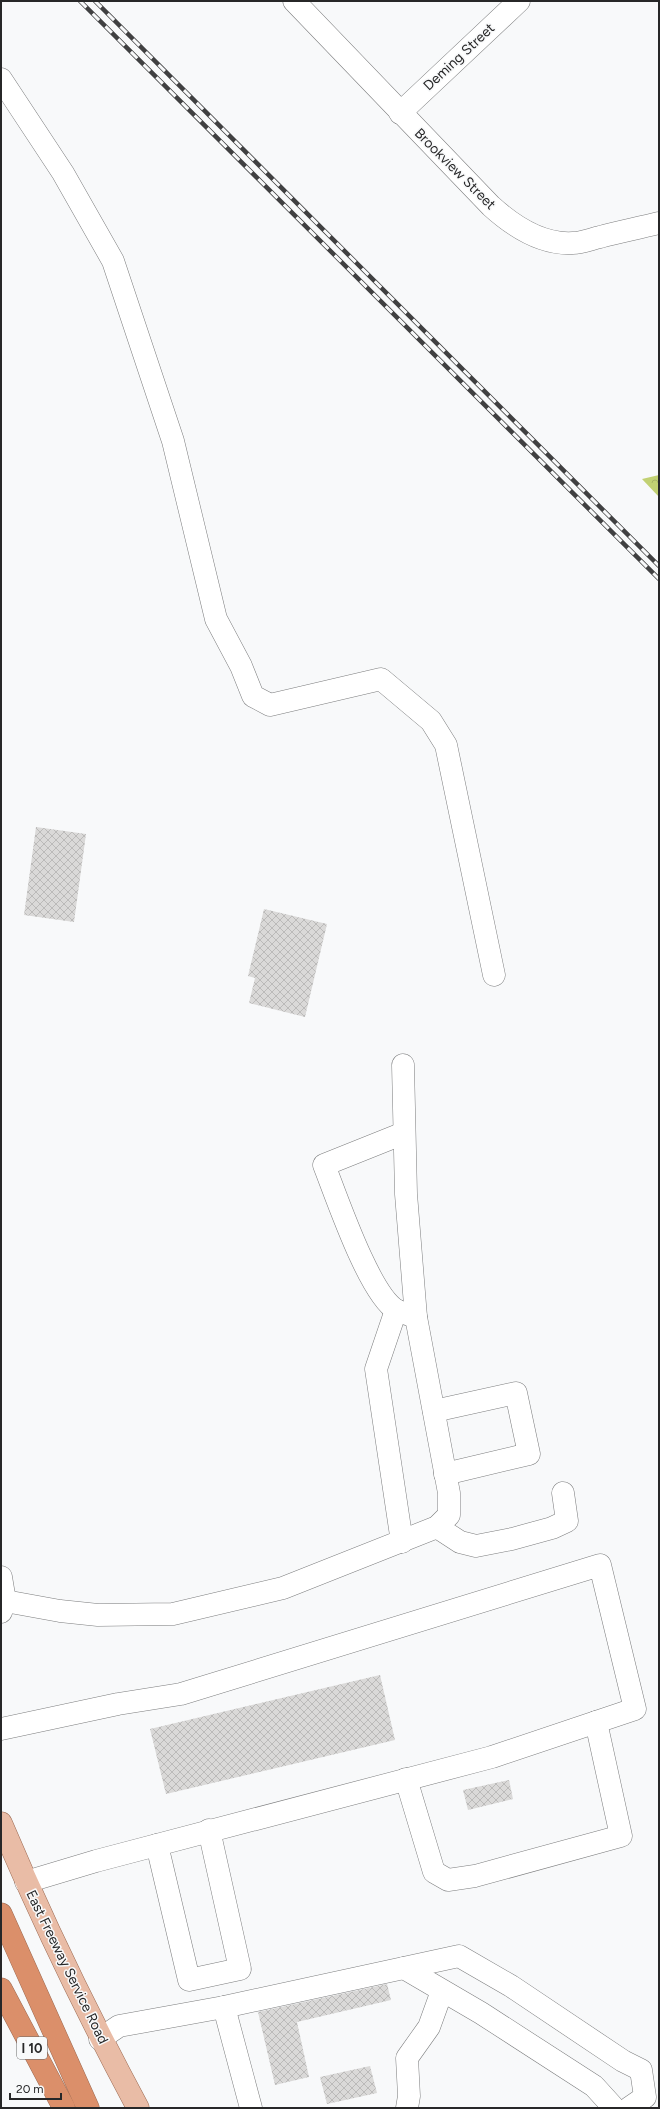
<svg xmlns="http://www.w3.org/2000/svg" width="660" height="2109" viewBox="0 0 660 2109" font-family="Figtree,sans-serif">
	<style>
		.forest { fill: url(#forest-crowns) }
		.building { fill: url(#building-cross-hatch) }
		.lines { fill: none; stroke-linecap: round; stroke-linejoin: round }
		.minor-casing { stroke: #7c7d7e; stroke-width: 23 }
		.major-casing { stroke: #9c6b53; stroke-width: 23 }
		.highway-casing { stroke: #9c6b53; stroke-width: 23 }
		.minor { stroke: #fff; stroke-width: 22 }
		.major { stroke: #e9bca6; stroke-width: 22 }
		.highway { stroke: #db8f6a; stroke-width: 22 }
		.rail-casing { stroke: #404041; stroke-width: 4.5 }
		.rail { stroke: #f8f9fa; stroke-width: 3; stroke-dasharray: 9; stroke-linecap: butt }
		.labels { text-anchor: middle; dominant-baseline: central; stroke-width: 3; stroke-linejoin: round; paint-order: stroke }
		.shield { fill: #f8f9fa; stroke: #666667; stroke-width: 1 }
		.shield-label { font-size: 13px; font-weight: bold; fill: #272728 }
		.street-label { font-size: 14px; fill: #272728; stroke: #f8f9fa }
	</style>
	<defs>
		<pattern id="forest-crowns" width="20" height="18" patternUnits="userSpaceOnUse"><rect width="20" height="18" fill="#c2d173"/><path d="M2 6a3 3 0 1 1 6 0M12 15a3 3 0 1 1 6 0" fill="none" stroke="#a7b364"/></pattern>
		<pattern id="building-cross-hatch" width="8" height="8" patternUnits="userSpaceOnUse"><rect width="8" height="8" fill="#dad9d8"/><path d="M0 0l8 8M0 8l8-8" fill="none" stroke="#bbbab9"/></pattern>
	</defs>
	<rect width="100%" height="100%" fill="#f8f9fa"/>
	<polygon class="forest" points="659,475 659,497 642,479"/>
	<g class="building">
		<polygon points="36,827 86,834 74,922 24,915"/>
		<polygon points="264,909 327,924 305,1017 249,1003 255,978 248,976"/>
		<polygon points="380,1675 395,1740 166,1794 150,1729"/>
		<polygon points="509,1780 513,1799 468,1810 463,1790"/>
		<polygon points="387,1984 391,2000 297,2022 309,2077 275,2085 258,2012"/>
		<polygon points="370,2066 377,2093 327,2104 320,2077"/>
	</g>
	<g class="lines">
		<g class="minor-casing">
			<g id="minor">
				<path d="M294 1 491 206C513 226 542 245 573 243 582 243 591 239 600 237 619 232 639 228 659 223"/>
				<polyline points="1,79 63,173 113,261 173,441 216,619 241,666 253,696 270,705 381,679 431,721 446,745 494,975"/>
				<polyline points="400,113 519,1"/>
				<path d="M404 1133 324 1165C337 1198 369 1293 396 1310 402 1313 410 1315 416 1317"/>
				<polyline points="396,1310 376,1369 402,1542"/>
				<polyline points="434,1411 516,1393 529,1454 445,1474"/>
				<polyline points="437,1527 460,1542 476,1546 512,1539 552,1528 567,1521 563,1493"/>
				<polyline points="1,1577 5,1601 1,1612"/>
				<polyline points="5,1601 60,1611 98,1615 173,1614 283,1588 437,1527 449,1515 449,1493 416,1317 406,1194 403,1065"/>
				<polyline points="1,1729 118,1704 181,1694 600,1565 635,1709 492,1757 96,1861 26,1882"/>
				<polyline points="406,1779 434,1872 448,1880 475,1876 621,1836 596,1722"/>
				<polyline points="157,1845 189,1980 240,1969 209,1830"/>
				<polyline points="404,1968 481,2013 594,2086 614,2108"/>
				<polyline points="224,2007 251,2108"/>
				<polyline points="100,2039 119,2026 224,2007 459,1956 511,1986 623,2061 641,2070 645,2097 629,2108"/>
				<polyline points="407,2108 409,2096 407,2058 429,2027 442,1991"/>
			</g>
		</g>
		<g class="major-casing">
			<path id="major" d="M1 1823C42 1920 88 2015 138 2108"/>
		</g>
		<g class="highway-casing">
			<g id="highway">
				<polyline points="1,1914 88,2108"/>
				<polyline points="1,1989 64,2108"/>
			</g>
		</g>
		<use href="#minor" class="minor"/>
		<use href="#major" class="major"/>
		<use href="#highway" class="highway"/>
		<g class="rail-casing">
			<g id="rail">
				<polyline points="80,1 659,579"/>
				<polyline points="95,1 659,566"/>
			</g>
		</g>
		<use href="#rail" class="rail"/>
	</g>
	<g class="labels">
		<rect class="shield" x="17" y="2037" width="30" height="22" rx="3"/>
		<g class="shield-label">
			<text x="32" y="2048">I 10</text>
		</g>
		<g class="street-label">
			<text transform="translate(459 57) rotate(-43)">Deming Street</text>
			<text transform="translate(455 169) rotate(45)">Brookview Street</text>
			<text transform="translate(67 1967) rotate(64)">East Freeway Service Road</text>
		</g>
	</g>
	<rect width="660" height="2109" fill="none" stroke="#272728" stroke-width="4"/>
	<path d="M10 2093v6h51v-6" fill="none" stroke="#272728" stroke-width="2"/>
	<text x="16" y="2093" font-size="12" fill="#272728" stroke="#f8f9fa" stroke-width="3" paint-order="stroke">20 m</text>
</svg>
